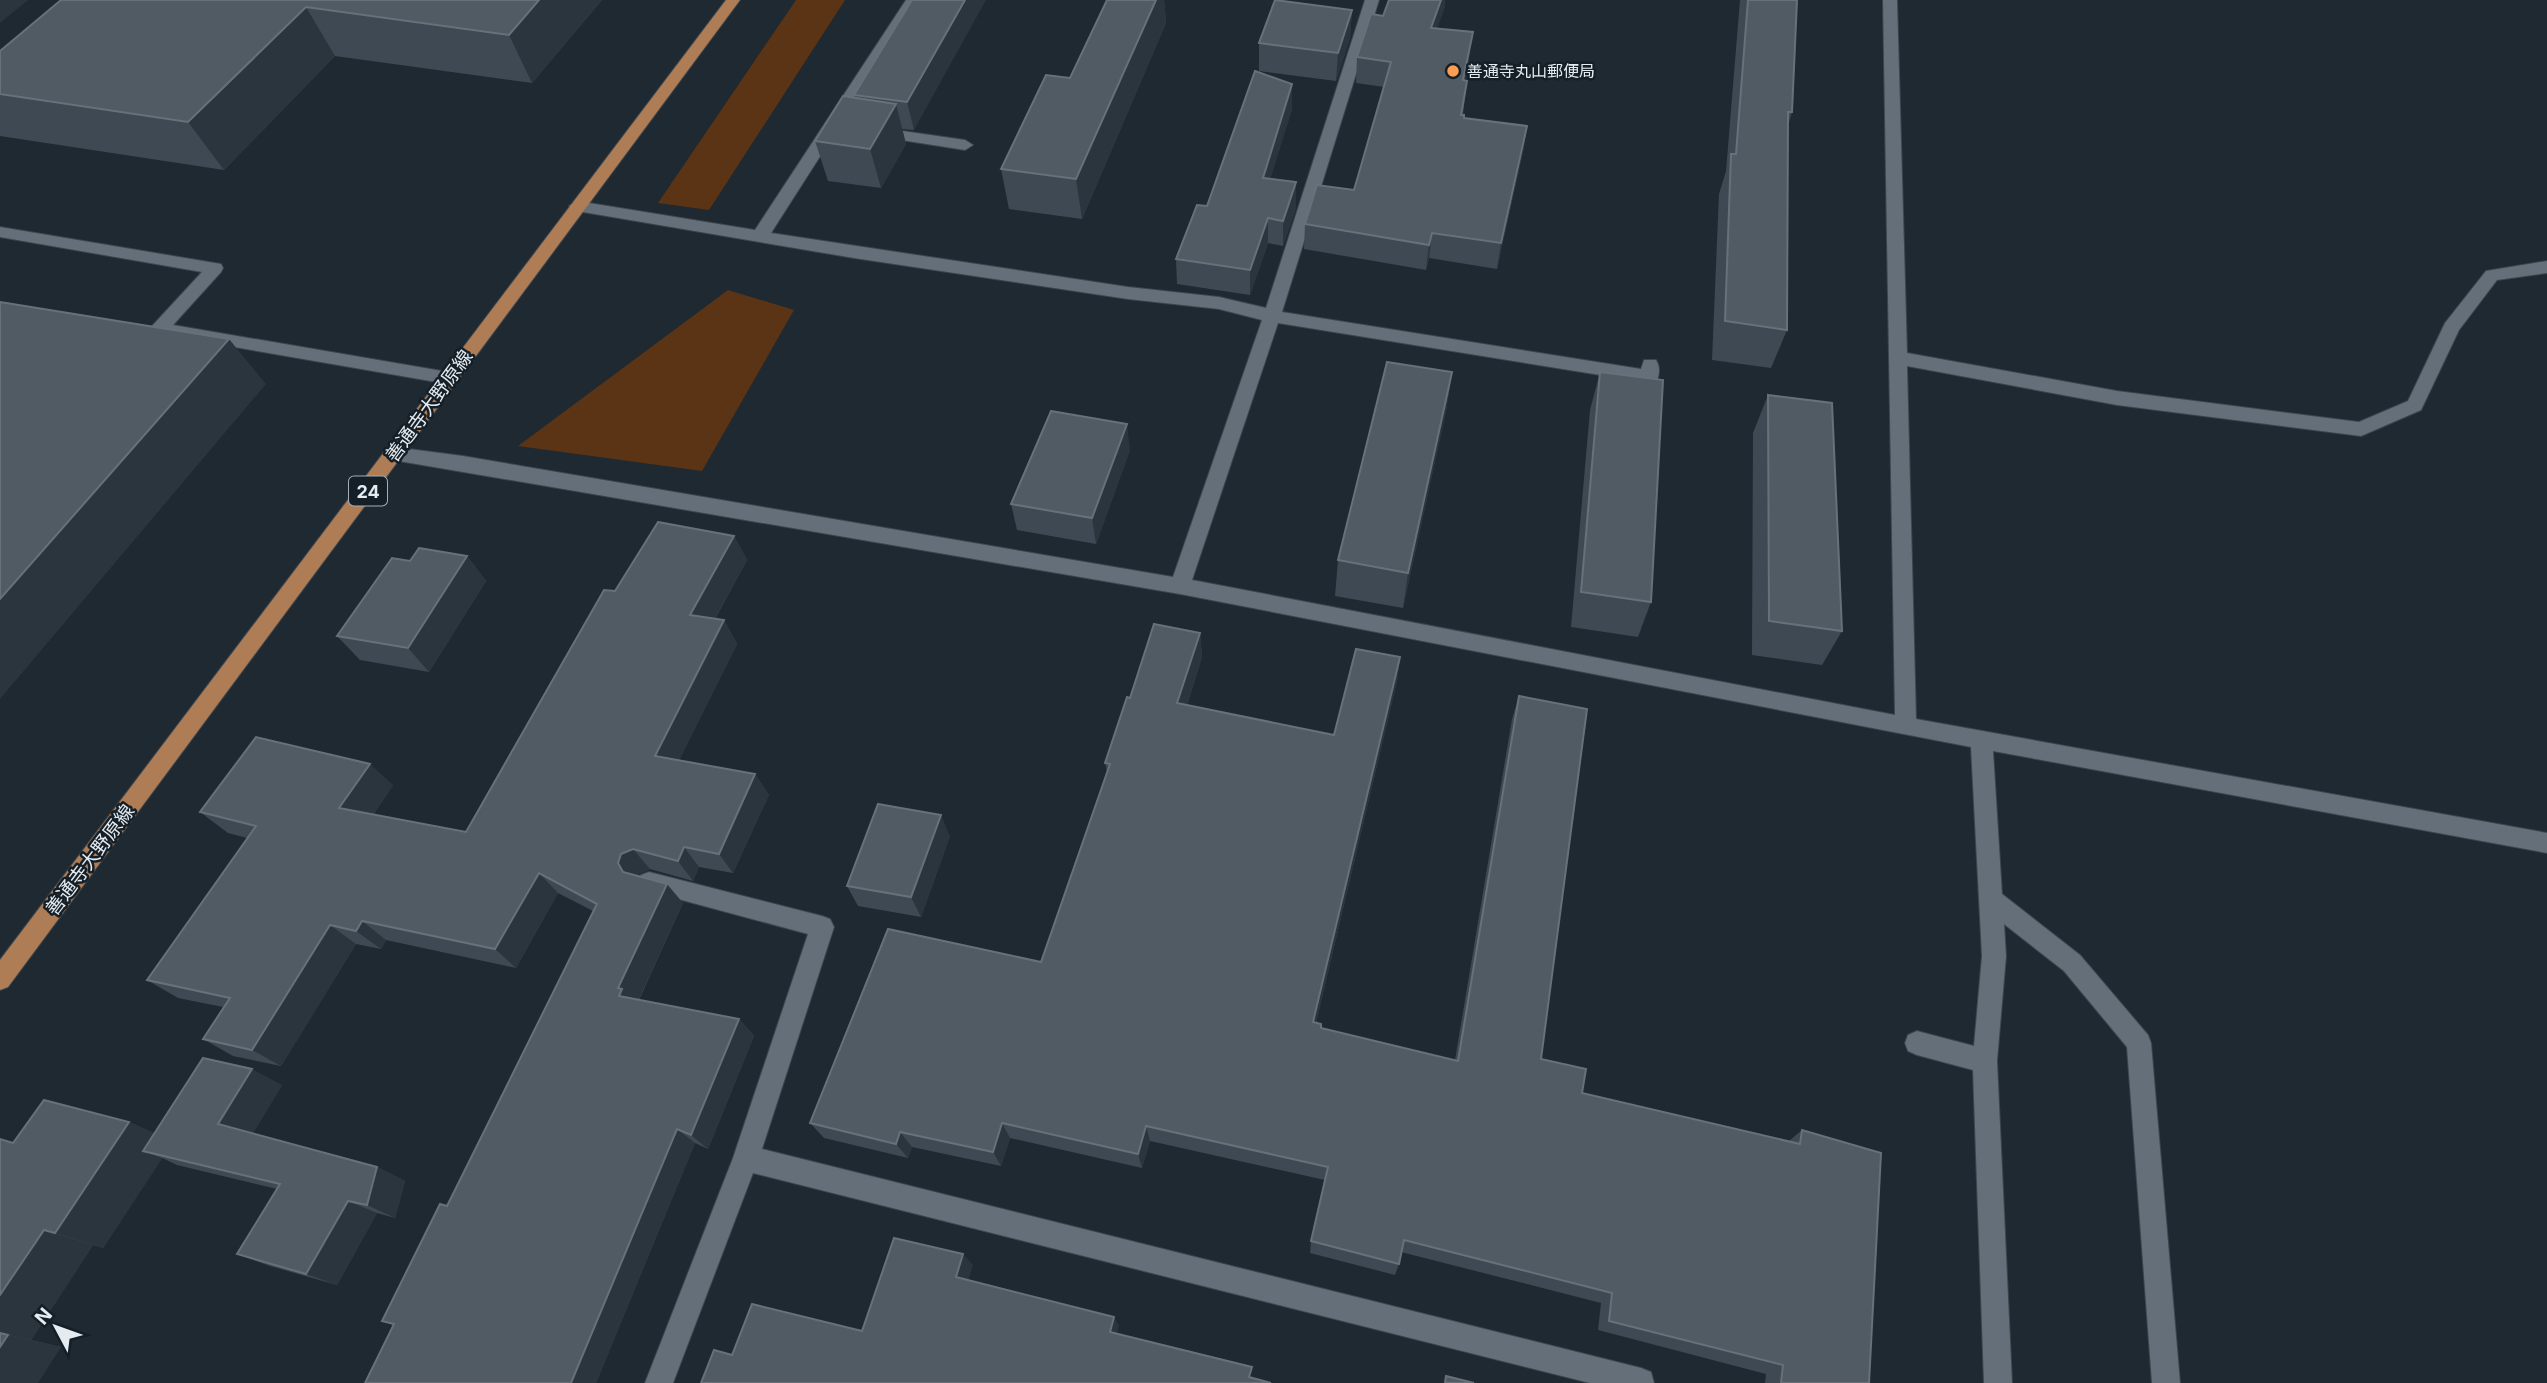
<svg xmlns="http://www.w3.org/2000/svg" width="2547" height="1383" viewBox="0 0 2547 1383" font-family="Inter,'Noto Sans JP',sans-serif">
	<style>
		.green { fill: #5b3415 }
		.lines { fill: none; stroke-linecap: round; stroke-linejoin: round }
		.minor-casing { stroke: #3d454d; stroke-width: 2 }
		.major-casing { stroke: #3d454d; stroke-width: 2 }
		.minor { fill: #646f7a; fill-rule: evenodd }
		.major { fill: #af7d55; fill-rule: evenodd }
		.wall { fill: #3f4953 }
		.shaded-wall { fill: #2b353e }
		.building { fill: #515b64; stroke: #68717a; stroke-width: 2 }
		.poi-dot { fill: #fc9d52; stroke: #151f27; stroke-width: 2.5 }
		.labels { text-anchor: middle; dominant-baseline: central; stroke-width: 5; stroke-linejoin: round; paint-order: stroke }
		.far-poi-label { font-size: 16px; fill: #e4ebf1; stroke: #151f27; text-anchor: start }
		.shield { fill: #151f27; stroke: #a6aeb4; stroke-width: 2 }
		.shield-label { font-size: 18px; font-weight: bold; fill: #e4ebf1 }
		.street-label { font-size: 19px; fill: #e4ebf1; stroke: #151f27 }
	</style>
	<rect width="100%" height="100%" fill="#1f2931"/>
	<g class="green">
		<polygon points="796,0 845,0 709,210 658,203"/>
		<polygon points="728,290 794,310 702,471 518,446"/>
	</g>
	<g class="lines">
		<g class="minor-casing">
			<g id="minor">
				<path d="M906 0H920L771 233 1128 287 1219 297 1266 308 1365 0H1379L1282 312 1641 369 1644 360H1656C1660 366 1660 375 1656 382L1650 383 1278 323 1192 580 1895 715 1883 0H1897L1907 353 2117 391 2359 422 2408 401 2445 323 2486 271 2547 261V273L2497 280 2459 330 2421 410 2361 436 2117 405 1907 366 1916 719 2547 833V853L1993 751 2002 894 2080 955 2148 1035 2151 1043 2180 1383H2152L2127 1047 2064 971 2004 924 2006 956 1997 1061 2012 1383H1984L1973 1070 1917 1055 1908 1051 1905 1043 1908 1035 1917 1031 1974 1046 1982 956 1971 747 1180 594 387 459 385 454 387 449 394 447 463 456 1173 577 1262 320 1219 309 1128 299 854 258 577 211 569 206 577 201 755 230Z"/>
				<polygon points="875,127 965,140 973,145 965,150 869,135 867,132 869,129"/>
				<polygon points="0,227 221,264 223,268 221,272 173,325 448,372 454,373 457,378 454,383 448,384 153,333 150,329 153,325 202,272 0,237"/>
				<polygon points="649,872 822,916 830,919 834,927 762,1149 1641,1368 1651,1372 1654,1383 1590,1383 753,1173 673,1383 645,1383 733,1158 808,934 641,889 638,882 641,875"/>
			</g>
		</g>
		<g class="major-casing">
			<polygon id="major" points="726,0 740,0 8,987 0,990 0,960"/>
		</g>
		<use href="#minor" class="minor"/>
		<use href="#major" class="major"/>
	</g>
	<g class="wall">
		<polygon points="61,0 602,0 532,83 335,56 224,170 0,136 0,51"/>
		<polygon points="912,0 914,130 902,129 906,144 881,188 828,181 815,141 855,98 854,95"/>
		<polygon points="1107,0 1164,0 1166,23 1082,219 1009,209 1001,169 1070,78"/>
		<polygon points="1740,0 1797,0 1792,112 1788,126 1787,330 1771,368 1712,360 1719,194 1726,171"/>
		<polygon points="1445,6 1437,28 1469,58 1465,81 1467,81 1463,115 1464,118 1527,126 1523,152 1497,269 1429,258 1426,270 1304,249 1305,224 1354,190 1384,87 1356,83 1357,57 1383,16"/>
		<polygon points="1352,10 1350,38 1336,81 1259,71 1259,43"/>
		<polygon points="1292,84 1292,109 1270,179 1296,182 1296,208 1283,246 1268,243 1250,295 1177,284 1176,259 1207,206"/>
		<polygon points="1452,372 1446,411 1403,608 1335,596 1338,560"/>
		<polygon points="1600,372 1651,602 1638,637 1571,627 1590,410"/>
		<polygon points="1768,395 1842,631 1822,665 1752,655 1753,433"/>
		<polygon points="1130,450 1096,544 1017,530 1011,504"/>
		<polygon points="734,536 747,560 715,619 724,620 737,644 679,760 755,774 769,795 733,873 699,867 693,881 650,869 639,874 638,876 683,903 639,1000 739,1019 754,1036 708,1149 695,1143 596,1383 365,1383 393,1325 382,1321 447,1206 593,911 558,893 516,968 386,940 381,949 356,944 281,1066 233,1056 203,1039 223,1007 178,998 147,980 247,838 228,833 200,812 393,785 373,815 466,832 615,591"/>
		<polygon points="467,556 486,581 429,672 360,660 337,636 410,561"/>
		<polygon points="1200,633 1202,657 1187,705 1334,735 1400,657 1397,681 1316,1023 1321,1028 1455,1060 1512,719 1519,696 1541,1059 1582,1093 1789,1141 1802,1130 1869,1383 1765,1383 1766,1374 1598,1330 1601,1303 1401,1252 1399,1264 1395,1275 1310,1253 1311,1241 1325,1180 1150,1141 1142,1168 1010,1138 1001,1166 912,1147 908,1158 824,1138 810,1123 1041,962 1107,772 1105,763 1130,698"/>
		<polygon points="950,836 921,917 858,906 847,886"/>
		<polygon points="282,1085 253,1133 377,1167 405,1181 395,1218 377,1213 337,1285 270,1266 237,1254 277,1189 177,1165 162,1158 103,1248 93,1245 31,1340 61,1347 0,1383 13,1143 129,1122 154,1133"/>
	</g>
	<g class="shaded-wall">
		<polygon points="0,0 28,0 0,23"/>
		<polygon points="539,0 602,0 532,83 509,35"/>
		<polygon points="965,0 986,0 914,130 907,102"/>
		<polygon points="1156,0 1164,0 1166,23 1082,219 1076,179"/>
		<polygon points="1441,0 1445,0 1445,6 1429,53 1431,28"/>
		<polygon points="306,7 335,56 224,170 188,122"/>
		<polygon points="1352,10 1350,38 1336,81 1338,53"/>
		<polygon points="1473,32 1469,58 1460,106 1463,80"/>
		<polygon points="1292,84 1292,109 1263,203 1263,178"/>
		<polygon points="896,104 906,144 881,188 870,149"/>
		<polygon points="1527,126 1523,152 1497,269 1501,243"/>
		<polygon points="1296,182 1296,208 1283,246 1283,221"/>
		<polygon points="1268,218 1268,243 1250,295 1250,270"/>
		<polygon points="1432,233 1429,258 1426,270 1429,245"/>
		<polygon points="229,339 266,384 0,699 0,599"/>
		<polygon points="1452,372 1446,411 1403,608 1408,573"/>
		<polygon points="1127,424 1130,450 1096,544 1092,518"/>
		<polygon points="734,536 747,560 704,638 690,615"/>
		<polygon points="467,556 486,581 429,672 408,648"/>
		<polygon points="724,620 737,644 671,777 655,756"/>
		<polygon points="1200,633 1202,657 1180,726 1177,703"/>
		<polygon points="1400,657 1397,681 1312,1040 1313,1022"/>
		<polygon points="370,764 393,785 363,829 339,808"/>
		<polygon points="755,774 769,795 733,873 719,854"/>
		<polygon points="941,815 950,836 921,917 911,897"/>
		<polygon points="684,847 699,867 693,881 678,861"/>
		<polygon points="633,849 650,869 639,874 636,883 623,872 618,863 621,854"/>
		<polygon points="539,873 558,893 516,968 495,949"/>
		<polygon points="667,884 683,903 637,1003 619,996 618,988"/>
		<polygon points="362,921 386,940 381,949 356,931"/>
		<polygon points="330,925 356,944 281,1066 252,1050"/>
		<polygon points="739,1019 754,1036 708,1149 691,1135"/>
		<polygon points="252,1069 282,1085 250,1138 218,1124"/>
		<polygon points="129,1122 173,1141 143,1151 162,1158 103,1248 55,1233"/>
		<polygon points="1002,1123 1010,1138 1001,1166 993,1152"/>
		<polygon points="1146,1126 1150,1141 1142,1168 1138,1154"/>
		<polygon points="677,1129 695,1143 596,1383 571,1383"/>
		<polygon points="900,1132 912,1147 908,1158 896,1144"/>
		<polygon points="377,1167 405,1181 395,1218 367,1205"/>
		<polygon points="348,1201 377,1213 337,1285 306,1274"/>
		<polygon points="44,1230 93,1245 31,1340 0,1333 0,1295"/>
		<polygon points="963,1254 973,1265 966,1288 956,1277"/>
		<polygon points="1114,1317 1119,1326 1115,1341 1110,1332"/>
		<polygon points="8,1335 61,1347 38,1383 0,1383 0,1347"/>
	</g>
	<g class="building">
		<polygon points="61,0 539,0 509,35 306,7 188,122 0,94 0,51"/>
		<polygon points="912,0 965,0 907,102 854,95"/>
		<polygon points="1107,0 1156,0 1076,179 1001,169 1046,75 1070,78"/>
		<polygon points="1275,0 1352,10 1338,53 1259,43"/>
		<polygon points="1389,0 1441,0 1431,28 1473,32 1463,80 1467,81 1461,115 1464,115 1464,118 1527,126 1501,243 1432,233 1429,245 1305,224 1317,185 1354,190 1391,62 1357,57 1371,14 1383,16"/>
		<polygon points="1748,0 1797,0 1792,112 1788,112 1787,330 1725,321 1731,154 1736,154"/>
		<polygon points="1255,71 1292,84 1263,178 1296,182 1283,221 1268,218 1250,270 1176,259 1197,205 1207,206"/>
		<polygon points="843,96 896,104 870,149 815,141"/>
		<polygon points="0,302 229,339 0,599"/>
		<polygon points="1387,362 1452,372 1408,573 1338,560"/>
		<polygon points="1600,372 1663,380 1651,602 1581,592"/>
		<polygon points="1768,395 1832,403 1842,631 1769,621"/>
		<polygon points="1051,411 1127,424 1092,518 1011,504"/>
		<polygon points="658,522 734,536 690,615 724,620 655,756 755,774 719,854 684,847 678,861 633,849 621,854 618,863 623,872 667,884 618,988 622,989 619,996 739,1019 691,1135 677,1129 571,1383 365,1383 394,1324 382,1321 440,1204 447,1206 597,904 539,873 495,949 362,921 356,931 330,925 252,1050 203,1039 230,998 147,980 256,826 200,812 256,737 370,764 339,808 466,832 604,590 615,591"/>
		<polygon points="419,548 467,556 408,648 337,636 392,558 410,561"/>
		<polygon points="1154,624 1200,633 1177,703 1334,735 1356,649 1400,657 1313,1022 1321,1024 1321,1028 1458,1061 1519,696 1587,709 1541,1059 1586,1069 1582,1093 1800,1144 1802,1130 1881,1153 1869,1383 1781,1383 1783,1365 1609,1321 1612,1293 1404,1240 1399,1264 1311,1241 1328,1167 1146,1126 1138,1154 1002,1123 993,1152 900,1132 896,1144 810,1123 888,929 1041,962 1110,764 1105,763 1127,697 1130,698"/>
		<polygon points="878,804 941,815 911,897 847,886"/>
		<polygon points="203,1058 252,1069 218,1124 377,1167 367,1205 348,1201 306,1274 237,1254 280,1184 143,1151"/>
		<polygon points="44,1100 129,1122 55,1233 44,1230 0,1295 0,1139 13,1143"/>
		<polygon points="894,1238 963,1254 956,1277 1114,1317 1110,1332 1252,1367 1249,1377 1271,1383 701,1383 714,1350 732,1355 752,1304 862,1331"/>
		<polygon points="0,1333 8,1335 0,1347"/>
		<polygon points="1446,1376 1474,1383 1445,1383"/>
	</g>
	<circle class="poi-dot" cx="1453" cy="71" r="7"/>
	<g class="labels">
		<g class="far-poi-label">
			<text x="1467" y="71">善通寺丸山郵便局</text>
		</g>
		<rect class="shield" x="349" y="476.5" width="38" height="29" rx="5"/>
		<g class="shield-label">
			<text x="368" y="491">24</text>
		</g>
		<g class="street-label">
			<text transform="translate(429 406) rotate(-54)">善通寺大野原線</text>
			<text transform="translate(90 860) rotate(-53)">善通寺大野原線</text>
		</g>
	</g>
	<g transform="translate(56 1327) rotate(311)" stroke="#151f27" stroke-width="5" paint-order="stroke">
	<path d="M0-5L12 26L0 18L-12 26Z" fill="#e4ebf1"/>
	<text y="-10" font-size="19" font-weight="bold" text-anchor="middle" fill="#e4ebf1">N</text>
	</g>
</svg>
